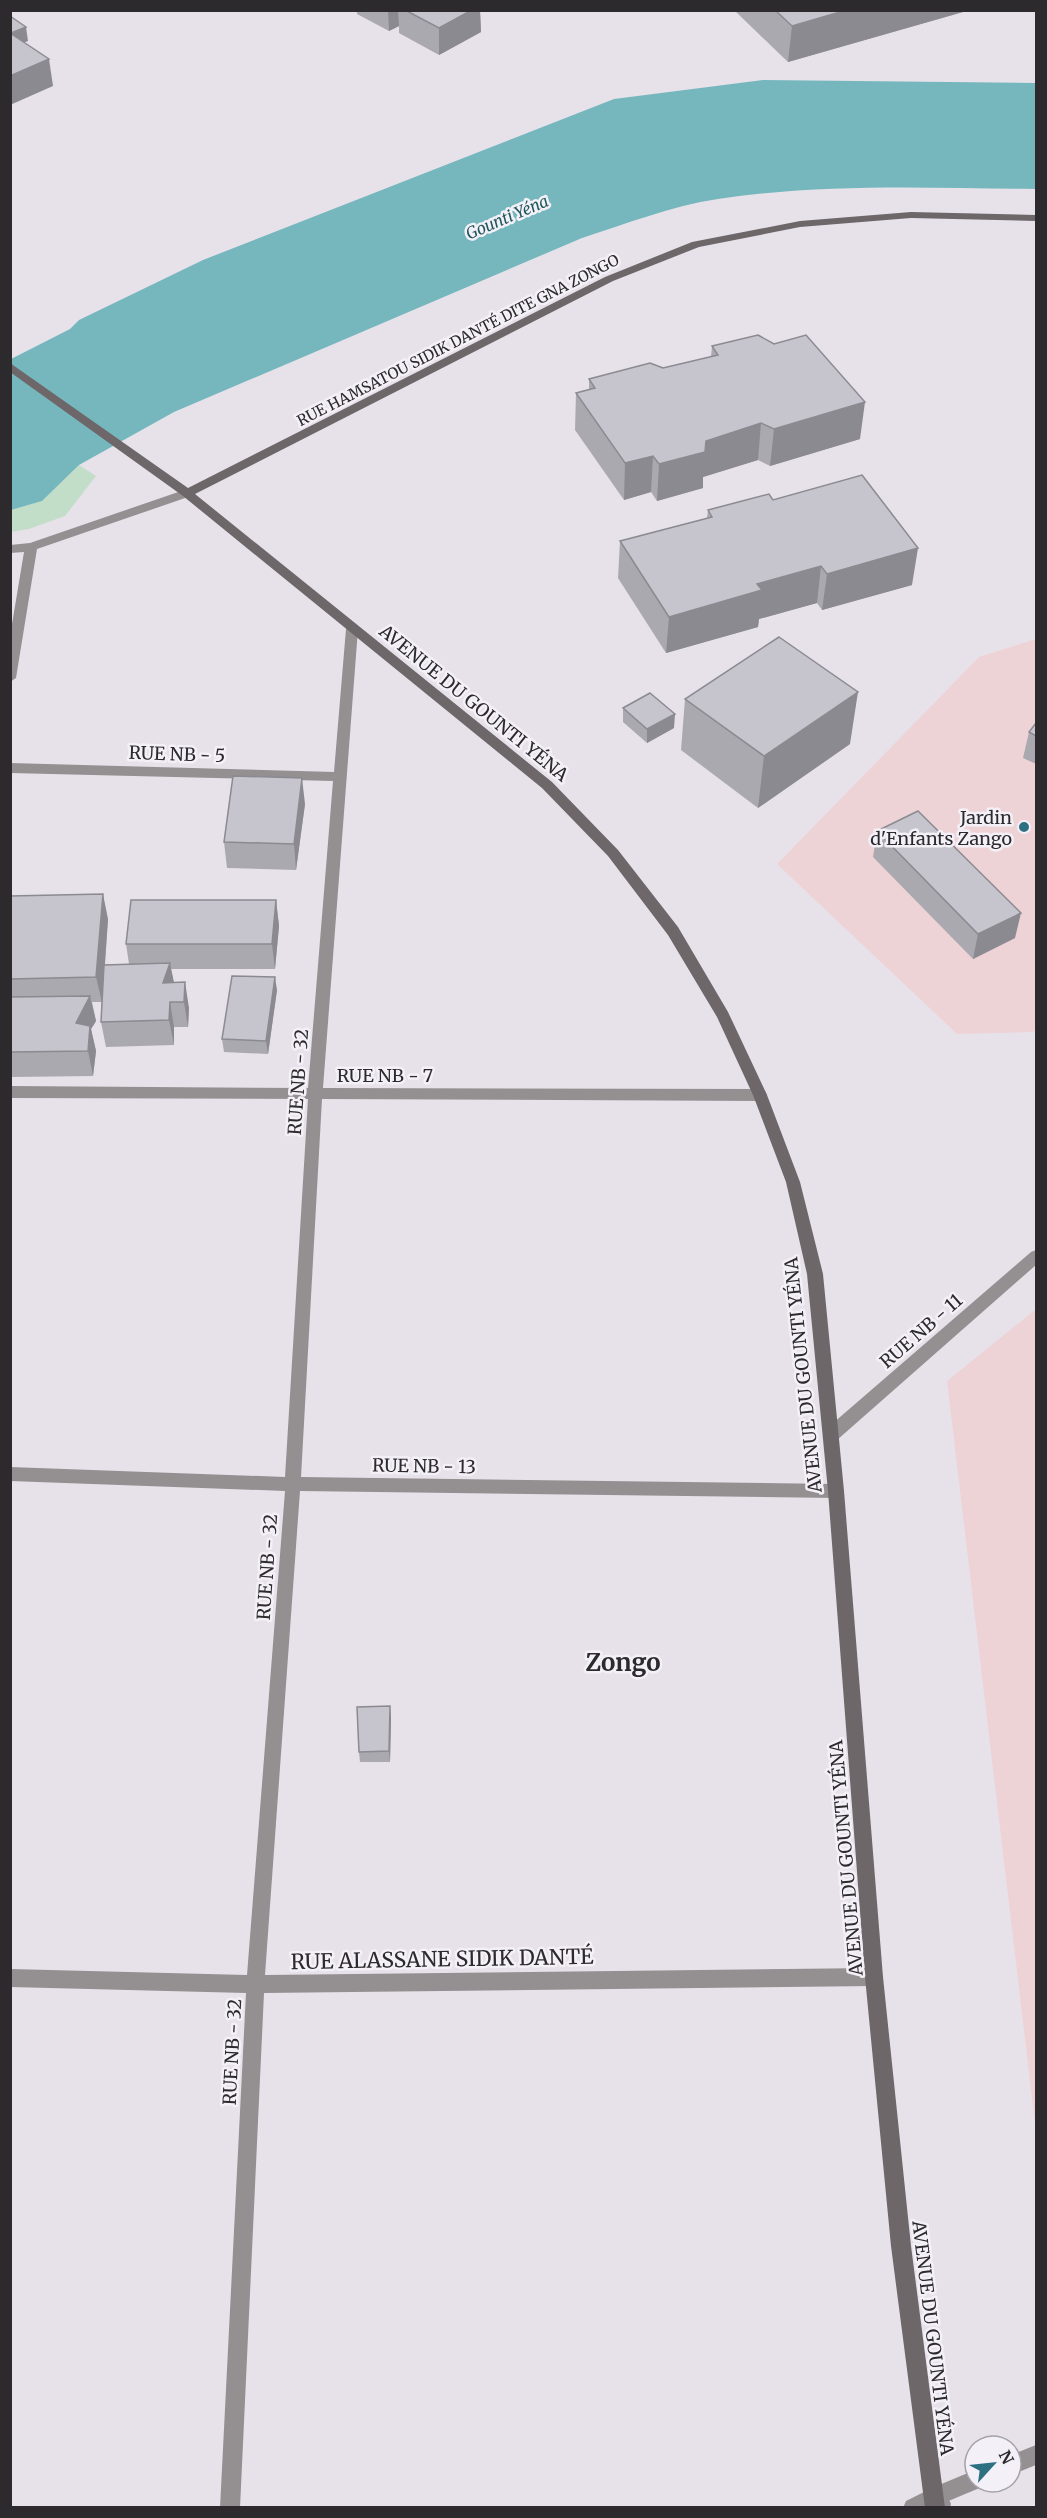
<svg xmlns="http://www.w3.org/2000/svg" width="1047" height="2518" viewBox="0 0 1047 2518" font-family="Merriweather,serif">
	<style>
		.education { fill: #eed3d6 }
		.green { fill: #c3dec8 }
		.water { fill: #76b7be }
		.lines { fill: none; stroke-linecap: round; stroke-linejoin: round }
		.lane { fill: #949091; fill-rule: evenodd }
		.street { fill: #949091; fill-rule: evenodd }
		.secondary { fill: #6d676a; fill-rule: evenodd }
		.wall { fill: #aaa9b0 }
		.shaded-wall { fill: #8b8a90 }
		.building { fill: #c6c5cd; stroke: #8b8a90; stroke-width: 1.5 }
		.poi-dot { fill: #2d7081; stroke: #f4f0f8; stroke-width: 2 }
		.labels { text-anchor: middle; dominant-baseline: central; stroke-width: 5; stroke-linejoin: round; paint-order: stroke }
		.far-street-label { font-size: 15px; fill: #2c2a2d; stroke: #f4f0f8 }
		.far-water-label { font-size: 16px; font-style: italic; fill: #1e565c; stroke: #f4f0f8 }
		.street-label { font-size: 18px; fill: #2c2a2d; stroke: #f4f0f8 }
		.poi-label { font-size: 18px; fill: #2c2a2d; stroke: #f4f0f8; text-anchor: end }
		.near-street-label { font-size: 21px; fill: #2c2a2d; stroke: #f4f0f8 }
		.district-label { font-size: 24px; font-weight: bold; fill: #2c2a2d; stroke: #f4f0f8 }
	</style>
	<rect width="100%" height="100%" fill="#e7e2ea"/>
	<g class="education">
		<polygon points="1036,639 1036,1029 1033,1032 957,1034 777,864 979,657"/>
		<polygon points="1036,1309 1036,2132 947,1381"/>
	</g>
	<polygon class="green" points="79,465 96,476 65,516 29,529 11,532 10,510 42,501"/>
	<path class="water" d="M763 80 1036 83V189C930 188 823 183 718 199 671 206 626 224 582 238L174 412 79 465 42 501 11 510V359L70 329 79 320 203 260 614 99Z"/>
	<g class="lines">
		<g class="lane">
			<polygon points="1036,2445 1036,2465 1011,2475 1011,2455"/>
			<polygon points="975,2470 975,2482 984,2482 982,2487 934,2507 927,2504 924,2497 927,2490"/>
		</g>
		<g class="street">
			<polygon points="187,489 193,493 191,496 37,549 16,678 10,682 10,636 24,552 10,553 10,545 30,543"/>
			<polygon points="352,625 358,629 323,1088 760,1089 765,1091 767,1095 765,1099 760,1101 322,1099 301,1477 836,1484 842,1486 844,1491 842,1496 836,1498 300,1491 265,1975 874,1968 880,1971 883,1977 880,1983 874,1986 264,1993 240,2508 220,2508 246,1993 10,1987 10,1969 247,1975 285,1491 10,1481 10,1467 285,1477 308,1099 10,1098 10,1086 308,1088 333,781 10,773 10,763 334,772 346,629"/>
			<polygon points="1036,1250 1036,1265 837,1440 831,1442 825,1440 823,1435 825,1430 1031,1252"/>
			<polygon points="934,2487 948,2497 951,2504 950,2508 903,2508 906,2501"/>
		</g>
		<polygon class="secondary" points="911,212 1036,215 1036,221 911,218 800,227 699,247 613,281 195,494 552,782 618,850 678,927 728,1012 767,1095 800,1182 823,1274 844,1491 883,1977 911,2246 945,2508 925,2508 891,2246 865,1977 828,1491 807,1274 786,1182 753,1095 717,1017 668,935 608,856 542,788 183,496 10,372 10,363 188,488 605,277 692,242 800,221"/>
	</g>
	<g class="wall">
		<polygon points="357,10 480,10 481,32 439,55 399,33 399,26 389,31 357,14"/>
		<polygon points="734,10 970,10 788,62"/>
		<polygon points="712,346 860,439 770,466 758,460 703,477 703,488 657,501 651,492 624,500 575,430 576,393 589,390 589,379 663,368 711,357"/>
		<polygon points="773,500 912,585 822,610 817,603 759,619 758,627 666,653 618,578 620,541 707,518 708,510"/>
		<polygon points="685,699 850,744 758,808 681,750"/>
		<polygon points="623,708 674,728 647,743 623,722"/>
		<polygon points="1036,723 1036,764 1023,758 1029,732"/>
		<polygon points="305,804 296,870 227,868 224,842"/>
		<polygon points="877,831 1015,938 973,959 873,857"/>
		<polygon points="10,896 108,919 105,965 129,964 126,944 276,900 279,926 275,969 171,969 174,983 189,1008 188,1027 174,1027 174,1045 106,1047 101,1022 102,1002 92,1002 96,1021 91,1029 96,1051 93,1076 10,1077"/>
		<polygon points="277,990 268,1054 224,1052 222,1039"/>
		<polygon points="391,1717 390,1762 360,1762 359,1752"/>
	</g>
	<g class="shaded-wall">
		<polygon points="388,10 398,10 399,26 389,31"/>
		<polygon points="472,10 480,10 481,32 439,55 439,28"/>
		<polygon points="847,10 970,10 788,62 792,26"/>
		<polygon points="26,27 28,41 10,48 10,34"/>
		<polygon points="49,59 53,86 10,105 10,76"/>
		<polygon points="865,402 860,439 770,466 774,429"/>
		<polygon points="761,423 758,460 703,477 703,488 657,501 659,464 706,441"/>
		<polygon points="653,456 651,492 624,500 625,463"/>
		<polygon points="918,548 912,585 822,610 827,574"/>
		<polygon points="821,566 817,603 759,619 758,627 666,653 669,617 757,584"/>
		<polygon points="858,692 850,744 758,808 764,756"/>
		<polygon points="675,714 674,728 647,743 647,729"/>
		<polygon points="302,778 305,804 296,870 294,844"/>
		<polygon points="103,894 108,919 102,1002 96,977"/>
		<polygon points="276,900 279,926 275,969 272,944"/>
		<polygon points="1021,913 1015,938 973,959 978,934"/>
		<polygon points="170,963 175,988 163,983"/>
		<polygon points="275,977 277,990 268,1054 266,1041"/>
		<polygon points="185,982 189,1008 188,1027 184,1002"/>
		<polygon points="90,996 96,1021 91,1029 96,1051 93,1076 88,1051 76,1023"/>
		<polygon points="170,1002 174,1027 174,1045 169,1020"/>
		<polygon points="390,1706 391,1717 390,1762 389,1751"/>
	</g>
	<g class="building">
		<polygon points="405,10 472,10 439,28"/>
		<polygon points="775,10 847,10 792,26"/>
		<polygon points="10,16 26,27 11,33"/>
		<polygon points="10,33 49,59 10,76"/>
		<polygon points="758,335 774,344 806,335 865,402 774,429 761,423 706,441 705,452 659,464 653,456 625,463 576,393 595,388 589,379 650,363 663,368 718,355 712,346"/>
		<polygon points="862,475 918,548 827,574 821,566 757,584 762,590 669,617 620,541 712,517 708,510 769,494 773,500"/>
		<polygon points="779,637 858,692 764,756 685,699"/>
		<polygon points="650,693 675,714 647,729 623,708"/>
		<polygon points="1036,723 1036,736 1029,732"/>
		<polygon points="233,776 302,778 294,844 224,842"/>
		<polygon points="918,811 1021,913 978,934 877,831"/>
		<polygon points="103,894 96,977 10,979 10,896"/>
		<polygon points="131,900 276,900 272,944 126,944"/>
		<polygon points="170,963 163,983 185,982 184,1002 170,1002 169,1020 101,1022 104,965"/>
		<polygon points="232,976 275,977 266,1041 222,1039"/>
		<polygon points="90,996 76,1023 90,1026 88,1051 10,1052 10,997"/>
		<polygon points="390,1706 389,1751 359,1752 357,1707"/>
	</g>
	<circle class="poi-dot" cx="1024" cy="827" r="6"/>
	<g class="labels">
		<g class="far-street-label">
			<text transform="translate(458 340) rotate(-27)">RUE HAMSATOU SIDIK DANTÉ DITE GNA ZONGO</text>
		</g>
		<g class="far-water-label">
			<text transform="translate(507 217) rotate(-23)">Gounti Yéna</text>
		</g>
		<g class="street-label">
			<text transform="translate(474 703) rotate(39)">AVENUE DU GOUNTI YÉNA</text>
			<text transform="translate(177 754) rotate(2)">RUE NB - 5</text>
			<text x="385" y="1075">RUE NB - 7</text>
			<text transform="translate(298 1082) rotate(-86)">RUE NB - 32</text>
			<text transform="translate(921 1331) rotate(-41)">RUE NB - 11</text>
			<text transform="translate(803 1375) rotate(-96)">AVENUE DU GOUNTI YÉNA</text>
			<text transform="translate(424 1466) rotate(1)">RUE NB - 13</text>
			<text transform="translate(267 1567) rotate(-86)">RUE NB - 32</text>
			<text transform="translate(846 1858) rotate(-95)">AVENUE DU GOUNTI YÉNA</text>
			<text transform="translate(232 2052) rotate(-87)">RUE NB - 32</text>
			<text transform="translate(933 2338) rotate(83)">AVENUE DU GOUNTI YÉNA</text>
		</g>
		<g class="poi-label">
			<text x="1012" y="817">Jardin<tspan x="1012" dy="21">d'Enfants Zango</tspan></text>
		</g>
		<g class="near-street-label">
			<text transform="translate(442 1959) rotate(-1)">RUE ALASSANE SIDIK DANTÉ</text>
		</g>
		<g class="district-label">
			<text x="623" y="1662">Zongo</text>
		</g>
	</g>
	<rect width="1047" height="2518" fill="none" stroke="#2c2a2d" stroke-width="24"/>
	<g transform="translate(993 2464) rotate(63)"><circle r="28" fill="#f4f0f8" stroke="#a4a1a7" stroke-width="1.5"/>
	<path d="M0-4.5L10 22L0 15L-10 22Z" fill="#2d7081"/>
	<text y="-9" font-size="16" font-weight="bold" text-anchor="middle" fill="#2c2a2d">N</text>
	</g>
</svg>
